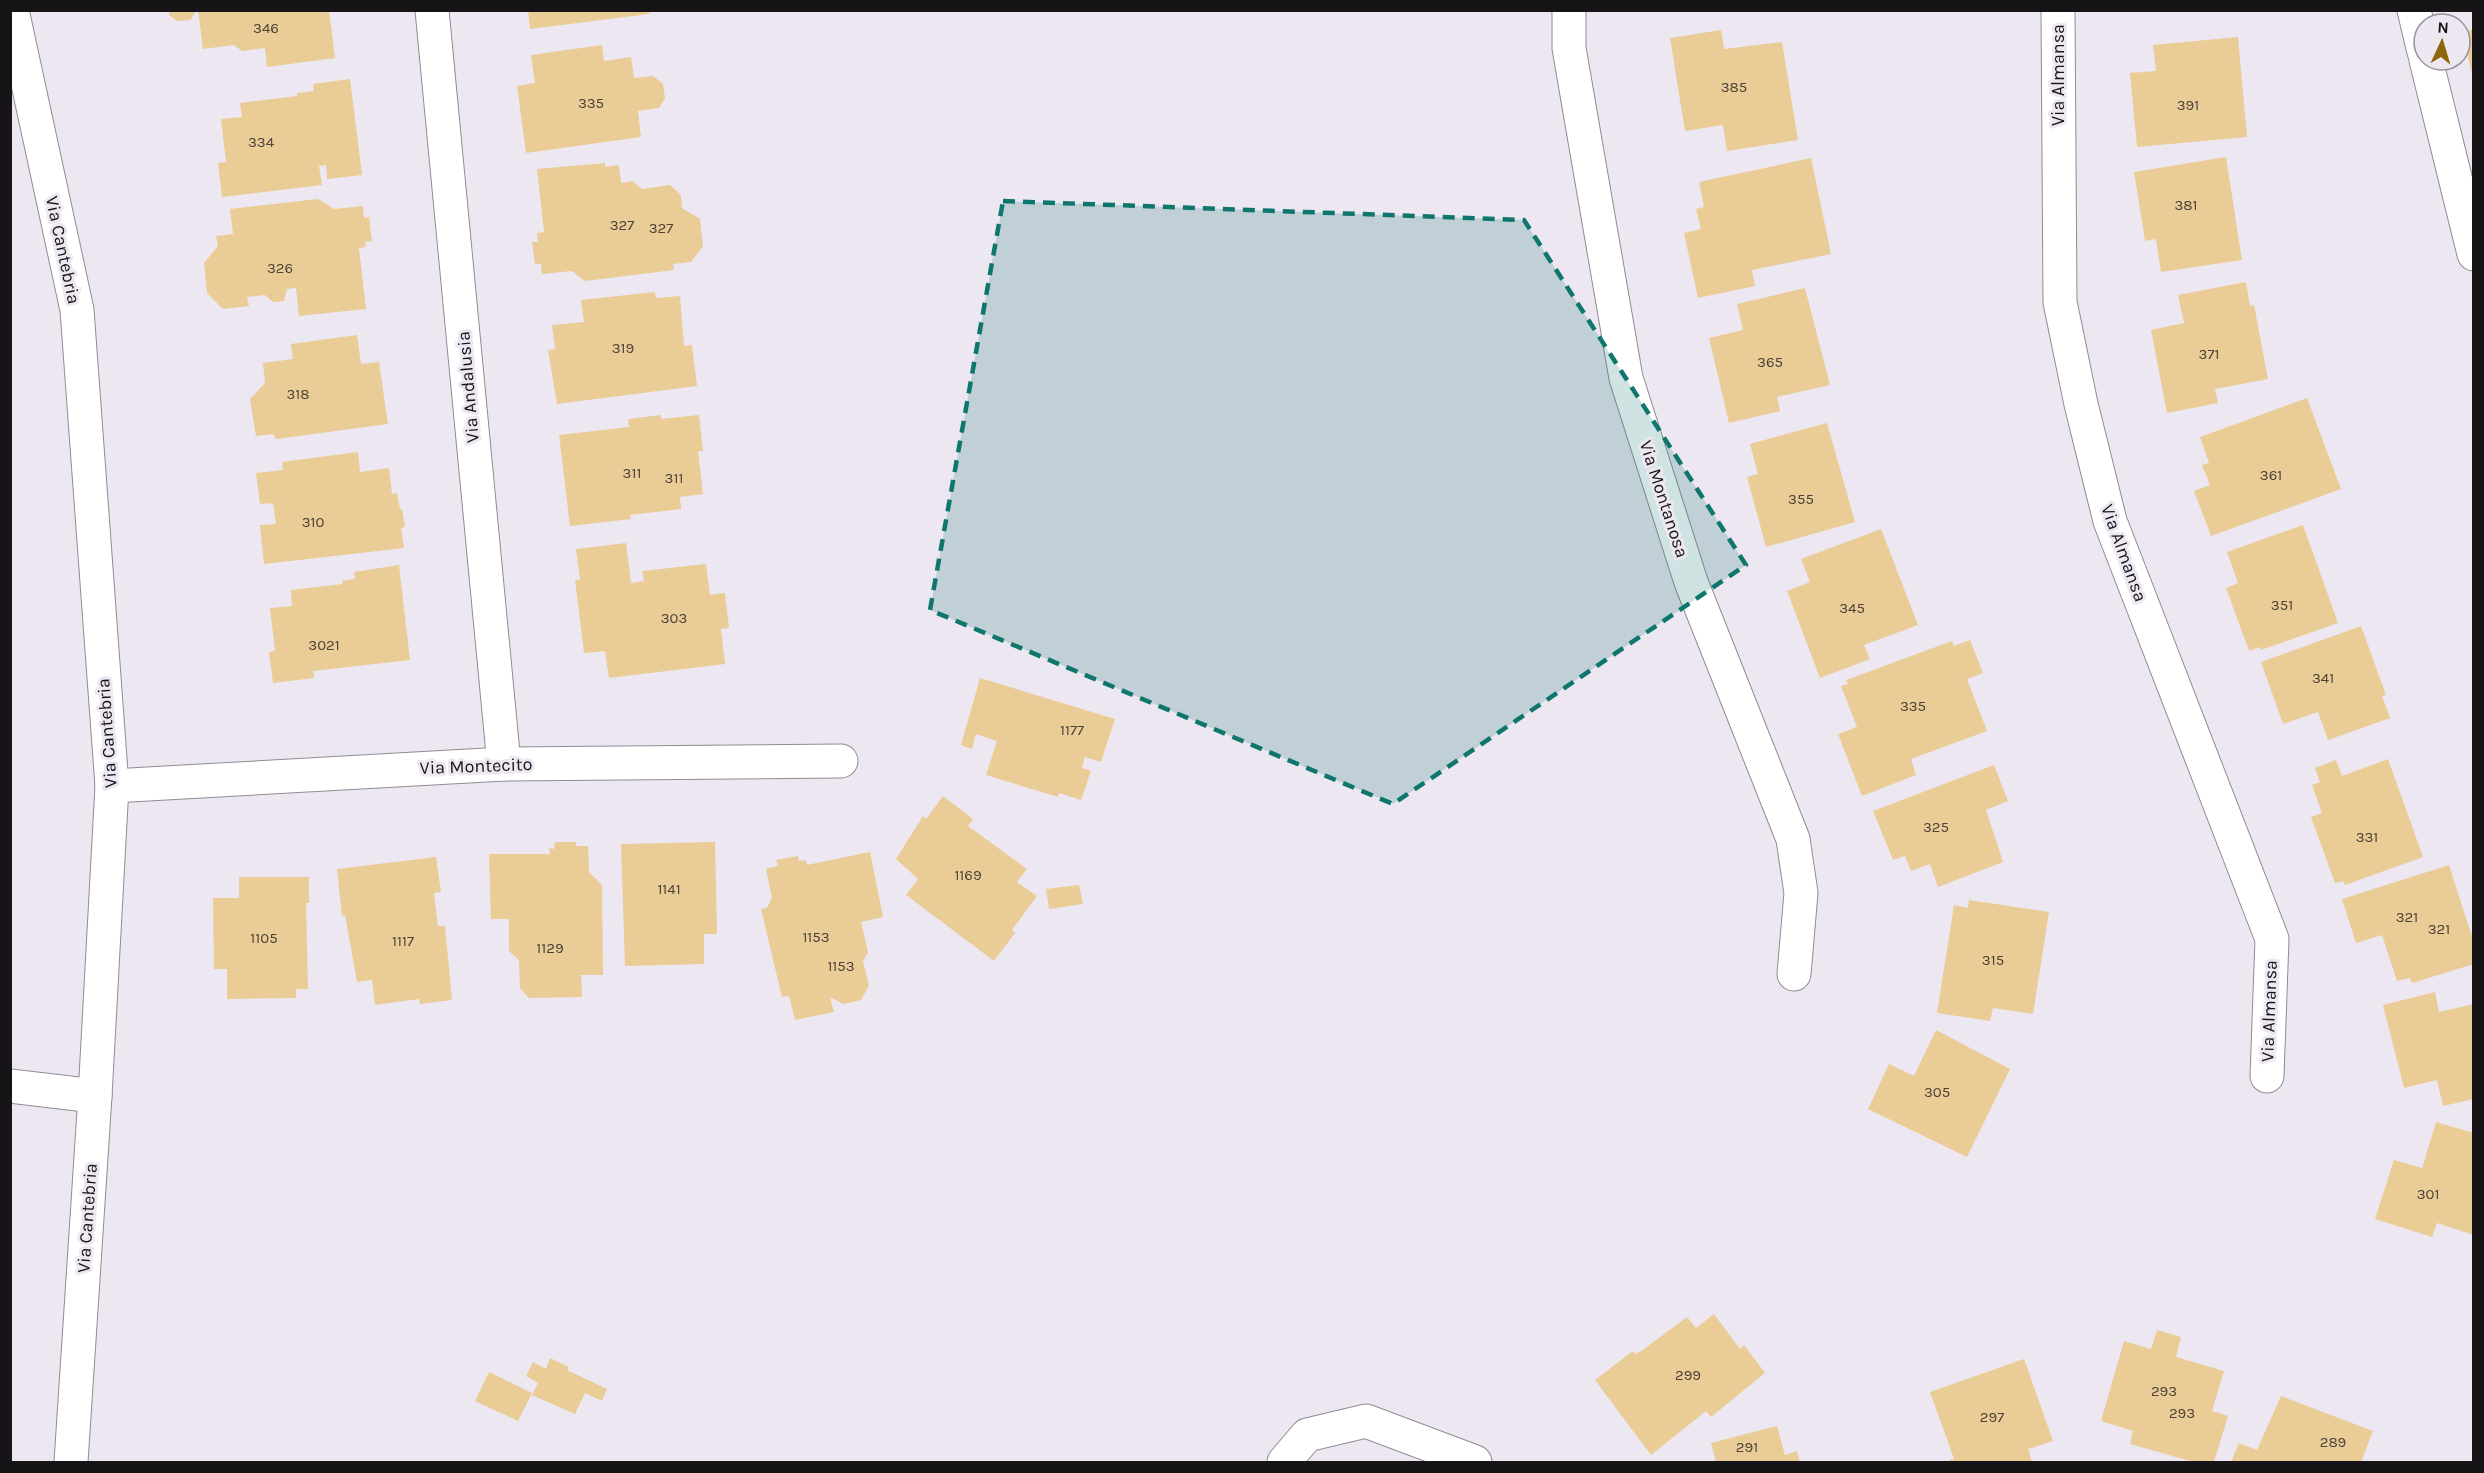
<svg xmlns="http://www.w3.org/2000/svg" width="2484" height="1473" viewBox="0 0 2484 1473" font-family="Karla,sans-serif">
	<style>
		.building { fill: #eacc97 }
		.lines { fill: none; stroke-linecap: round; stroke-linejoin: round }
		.minor-casing { stroke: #918b94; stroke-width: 35 }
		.major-casing { stroke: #918b94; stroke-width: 35 }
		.minor { stroke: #fff; stroke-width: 33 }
		.major { stroke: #fff; stroke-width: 33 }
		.marked { fill: #0f766e; fill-opacity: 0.2; stroke: #0f766e; stroke-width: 4.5; stroke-dasharray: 12 8; stroke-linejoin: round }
		.labels { text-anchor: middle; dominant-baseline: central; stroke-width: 6; stroke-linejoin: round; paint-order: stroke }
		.number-label { font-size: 15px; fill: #4c4238 }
		.street-label { font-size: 18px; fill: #171418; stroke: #ede7f1 }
	</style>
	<rect width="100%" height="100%" fill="#ede7f1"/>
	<g class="building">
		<polygon points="169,10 197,10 190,20 177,21 169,15"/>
		<polygon points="198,10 329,10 335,58 267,67 265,48 242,51 234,45 203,49"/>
		<polygon points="528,10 649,10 649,14 530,29"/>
		<polygon points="2474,29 2474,78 2473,78 2462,32"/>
		<polygon points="1721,30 1724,49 1782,42 1798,140 1727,151 1723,125 1685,131 1670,38"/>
		<polygon points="2238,37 2247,137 2137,147 2130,73 2156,71 2153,45"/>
		<polygon points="602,45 604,61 631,57 634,78 653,76 663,84 665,98 659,108 638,111 641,137 526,153 517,86 535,83 531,55"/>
		<polygon points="350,79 362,175 327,179 326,165 319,166 322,185 222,197 218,163 226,162 221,119 242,117 240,103 297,96 297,93 314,91 313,84"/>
		<polygon points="2226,157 2242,260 2161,272 2156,239 2145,241 2134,172"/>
		<polygon points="1811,158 1831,254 1752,270 1755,286 1698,298 1684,233 1701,229 1696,209 1704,207 1699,182"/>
		<polygon points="605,163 605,167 619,165 621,183 632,181 642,189 670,185 681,195 682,208 700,219 703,246 691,262 673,264 674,270 585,281 572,271 542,274 541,264 535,264 532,242 538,242 537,233 544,232 537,169"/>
		<polygon points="318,199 334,209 363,206 364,218 369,217 372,241 365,242 366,247 359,248 366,309 299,316 296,288 287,289 284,301 273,302 265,295 247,297 249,306 223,309 207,293 204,263 218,246 216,236 233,234 230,209"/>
		<polygon points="2246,282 2250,306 2254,305 2268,379 2215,389 2218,403 2167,413 2151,330 2184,323 2178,295"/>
		<polygon points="1805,288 1830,385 1777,397 1780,411 1729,423 1709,338 1743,330 1737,304"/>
		<polygon points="655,292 656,298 680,296 684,346 692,345 697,386 557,404 548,350 555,349 552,325 584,322 581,300"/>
		<polygon points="357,335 361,364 379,362 388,424 276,439 273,434 256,436 250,399 265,383 263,363 293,359 291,344"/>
		<polygon points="2307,398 2341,489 2211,536 2194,491 2210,485 2202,465 2209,463 2200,437"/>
		<polygon points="661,415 661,419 699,415 703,451 698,451 703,494 680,497 681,509 630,515 631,519 570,526 559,435 629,427 628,419"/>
		<polygon points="1827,423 1855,522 1766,547 1747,477 1758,474 1750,444"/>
		<polygon points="358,452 360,472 389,468 392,494 397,493 400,509 402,509 405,527 401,528 404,548 264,564 260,525 276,524 273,503 260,504 256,473 283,470 282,462"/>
		<polygon points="2303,525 2338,623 2261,650 2260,647 2249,651 2226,588 2238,583 2227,552"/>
		<polygon points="1881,529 1918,625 1864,645 1870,659 1820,678 1787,591 1810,582 1801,559"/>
		<polygon points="626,543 631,583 644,581 642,571 706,564 710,595 725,593 729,628 721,629 725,664 609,678 605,651 584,653 575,580 580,580 576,549"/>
		<polygon points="399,565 410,660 313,671 314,678 273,683 269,652 275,651 270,608 292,606 291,590 343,584 342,581 355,579 354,572"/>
		<polygon points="2361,626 2386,695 2382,696 2390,718 2328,740 2318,712 2283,724 2261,662"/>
		<polygon points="1970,640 1983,673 1967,679 1987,731 1911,759 1916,775 1862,796 1838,734 1857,727 1841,686 1848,684 1846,680 1952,641 1954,646"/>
		<polygon points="980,678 1115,719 1101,762 1085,757 1082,768 1091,771 1081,800 1059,793 1058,797 986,775 997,741 976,734 972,749 961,745"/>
		<polygon points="2388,759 2423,857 2345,885 2343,881 2335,883 2311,817 2322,813 2312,785 2320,782 2315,768 2336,760 2342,776"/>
		<polygon points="1994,765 2008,801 1986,810 2003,862 1938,887 1930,864 1911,871 1905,856 1893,860 1873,811"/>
		<polygon points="943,796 973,819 968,826 1027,869 1017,882 1037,896 1012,930 1015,933 994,961 906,895 918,879 896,859 923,816 926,819"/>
		<polygon points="555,842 576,842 576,846 588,846 589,872 602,885 603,975 581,975 582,997 529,998 520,988 519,960 509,951 509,919 491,919 489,854 550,854 549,848 554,849"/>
		<polygon points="715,842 717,934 704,934 704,964 625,966 621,844"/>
		<polygon points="870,852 883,917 861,922 868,952 863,961 869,986 861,1000 843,1004 830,997 834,1012 795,1020 789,996 782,997 761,909 767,908 772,898 766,869 778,866 776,860 798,856 799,861 806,860 807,865"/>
		<polygon points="436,857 441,892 434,893 438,926 445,926 452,1000 420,1004 419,999 375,1005 372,980 357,982 345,915 342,916 337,869"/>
		<polygon points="2449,865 2474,943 2474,964 2412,983 2410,978 2397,981 2382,935 2356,943 2342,899"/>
		<polygon points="239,877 309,877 309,903 306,903 308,989 296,989 296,998 227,999 227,969 214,969 213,898 239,898"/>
		<polygon points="1079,885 1083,904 1049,909 1046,889"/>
		<polygon points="1969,900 2049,912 2033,1014 1993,1008 1990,1021 1937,1013 1954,905 1968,908"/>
		<polygon points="2435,992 2439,1012 2474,1004 2474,1099 2443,1106 2437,1080 2404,1088 2383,1005"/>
		<polygon points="1936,1030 2010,1069 1967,1157 1868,1109 1889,1064 1914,1076"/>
		<polygon points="2436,1122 2474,1133 2474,1235 2437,1223 2432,1237 2375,1219 2394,1160 2422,1168"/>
		<polygon points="1714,1314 1740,1349 1744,1345 1765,1373 1711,1417 1706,1411 1651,1455 1595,1380 1633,1351 1636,1354 1644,1349 1687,1317 1696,1328"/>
		<polygon points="2157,1330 2181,1337 2176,1357 2224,1371 2212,1411 2228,1416 2214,1462 2194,1462 2130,1444 2133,1431 2101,1421 2124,1341 2151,1349"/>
		<polygon points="550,1358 569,1367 567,1370 607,1389 602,1401 585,1393 575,1414 532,1395 538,1383 526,1376 533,1362 546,1369"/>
		<polygon points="2024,1359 2053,1441 2028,1449 2032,1462 1950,1462 1949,1460 1954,1459 1930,1392"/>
		<polygon points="489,1372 532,1393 518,1421 475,1401"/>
		<polygon points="2281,1396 2373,1431 2361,1462 2231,1462 2239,1443 2257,1450"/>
		<polygon points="1777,1426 1785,1455 1797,1451 1800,1462 1716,1462 1711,1443"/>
	</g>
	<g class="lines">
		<g class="minor-casing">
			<g id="minor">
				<polyline points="432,10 504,764"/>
				<polyline points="1569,10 1569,48 1626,378 1691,582 1793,839 1801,893 1794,974"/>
				<polyline points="2058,10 2060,302 2081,404 2110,521 2272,939 2267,1076"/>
				<polyline points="2414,10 2424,52"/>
				<polyline points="2426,60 2474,254"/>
				<polyline points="112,786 504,764 841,761"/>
				<polyline points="10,1086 95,1096"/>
				<polyline points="1284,1462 1307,1435 1366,1421 1475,1462"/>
			</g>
		</g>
		<g class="major-casing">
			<polyline id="major" points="12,10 77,310 112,786 95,1096 71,1462"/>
		</g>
		<use href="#minor" class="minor"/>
		<use href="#major" class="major"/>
	</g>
	<path class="marked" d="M1003 201 1524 220 1746 565 1393 804 930 610Z"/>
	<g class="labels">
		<g class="number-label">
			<text x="266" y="28">346</text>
			<text x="1734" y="87">385</text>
			<text x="591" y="103">335</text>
			<text x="2188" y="105">391</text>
			<text x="261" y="142">334</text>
			<text x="2186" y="205">381</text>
			<text x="622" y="225">327</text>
			<text x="661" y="228">327</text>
			<text x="280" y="268">326</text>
			<text x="623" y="348">319</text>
			<text x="2209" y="354">371</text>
			<text x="1770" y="362">365</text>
			<text x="298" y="394">318</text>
			<text x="632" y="473">311</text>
			<text x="2271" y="475">361</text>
			<text x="674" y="478">311</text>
			<text x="1801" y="499">355</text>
			<text x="313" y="522">310</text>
			<text x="2282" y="605">351</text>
			<text x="1852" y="608">345</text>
			<text x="674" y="618">303</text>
			<text x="324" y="645">3021</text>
			<text x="2323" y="678">341</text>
			<text x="1913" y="706">335</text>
			<text x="1072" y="730">1177</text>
			<text x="1936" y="827">325</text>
			<text x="2367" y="837">331</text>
			<text x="968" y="875">1169</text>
			<text x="669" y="889">1141</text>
			<text x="2407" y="917">321</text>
			<text x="2439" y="929">321</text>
			<text x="816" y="937">1153</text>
			<text x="264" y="938">1105</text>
			<text x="403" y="941">1117</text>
			<text x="550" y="948">1129</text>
			<text x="1993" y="960">315</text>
			<text x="841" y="966">1153</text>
			<text x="1937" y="1092">305</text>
			<text x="2428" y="1194">301</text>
			<text x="1688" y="1375">299</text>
			<text x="2164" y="1391">293</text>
			<text x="2182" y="1413">293</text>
			<text x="1992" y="1417">297</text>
			<text x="2333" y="1442">289</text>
			<text x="1747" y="1447">291</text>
		</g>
		<g class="street-label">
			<text transform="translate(2058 75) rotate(-90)">Via Almansa</text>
			<text transform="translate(63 250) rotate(78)">Via Cantebria</text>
			<text transform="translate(468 387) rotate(-95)">Via Andalusia</text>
			<text transform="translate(1664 499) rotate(72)">Via Montanosa</text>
			<text transform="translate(2124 553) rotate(70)">Via Almansa</text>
			<text transform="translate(107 733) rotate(-94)">Via Cantebria</text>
			<text transform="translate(476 766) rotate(-2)">Via Montecito</text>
			<text transform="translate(2269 1011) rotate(-88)">Via Almansa</text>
			<text transform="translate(87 1218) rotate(-86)">Via Cantebria</text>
		</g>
	</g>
	<rect width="2484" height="1473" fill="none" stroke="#171418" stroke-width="24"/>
	<g transform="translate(2442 42) rotate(4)"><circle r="28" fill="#ede7f1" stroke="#97939a" stroke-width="1.5"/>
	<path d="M0-4.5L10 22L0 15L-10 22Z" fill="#8d6609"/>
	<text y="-9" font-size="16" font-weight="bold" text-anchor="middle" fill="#171418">N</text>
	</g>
</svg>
